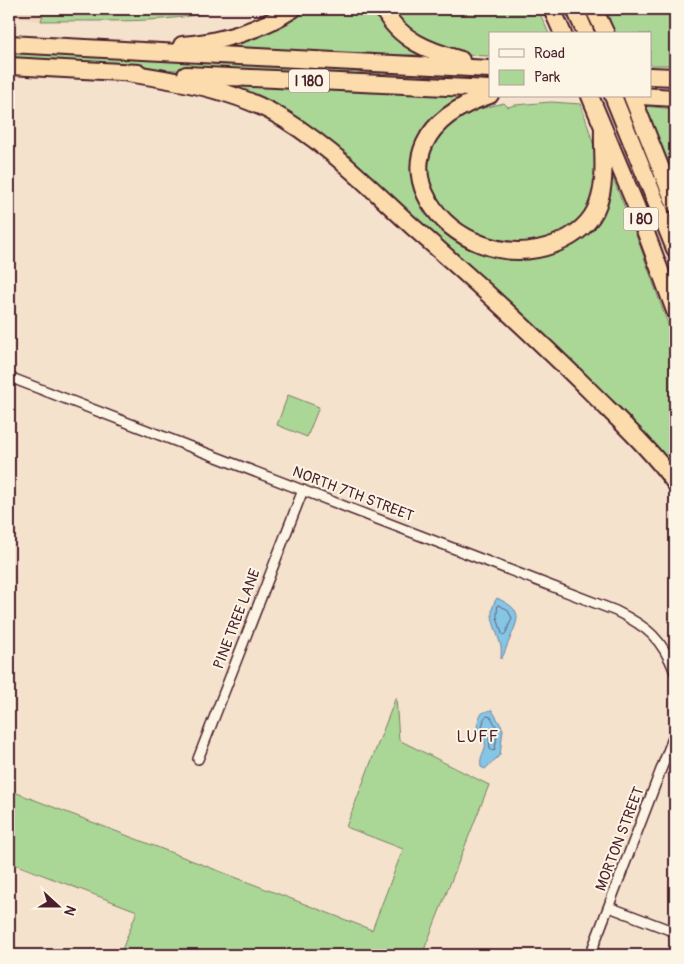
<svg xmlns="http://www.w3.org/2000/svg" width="684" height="964" viewBox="0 0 684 964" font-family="Pangolin,sans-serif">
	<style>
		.built { fill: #f0d5bc }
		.green { fill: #aad796; stroke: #7a7b60 }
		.water { fill: #85c5e6; stroke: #6d839b }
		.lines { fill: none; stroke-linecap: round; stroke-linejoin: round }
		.shore { stroke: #626176; stroke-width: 1 }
		.minor-casing { stroke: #4a1f2b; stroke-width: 12 }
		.motorway-casing { stroke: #4a1f2b; stroke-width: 20 }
		.minor { stroke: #fcf5e5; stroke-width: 9 }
		.motorway { stroke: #fcdcac; stroke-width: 16 }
		.labels { text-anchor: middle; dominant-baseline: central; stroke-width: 4; stroke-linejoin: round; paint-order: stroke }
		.shield { fill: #fcf5e5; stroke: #7f5f63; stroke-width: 1 }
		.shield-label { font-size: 14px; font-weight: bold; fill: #4a1f2b }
		.street-label { font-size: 15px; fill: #4a1f2b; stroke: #fcf5e5 }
		.neighbourhood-label { font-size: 16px; letter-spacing: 1px; fill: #4a1f2b; stroke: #fcf5e5 }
	</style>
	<rect width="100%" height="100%" fill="#f5e2cd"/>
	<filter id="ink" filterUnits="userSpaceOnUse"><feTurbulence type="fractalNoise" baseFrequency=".02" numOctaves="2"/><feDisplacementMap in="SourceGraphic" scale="10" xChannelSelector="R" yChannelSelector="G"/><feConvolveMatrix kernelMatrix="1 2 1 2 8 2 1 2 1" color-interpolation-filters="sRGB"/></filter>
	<g filter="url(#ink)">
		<polygon class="built" points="9,9 45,9 41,21 9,17"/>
		<g class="green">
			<path d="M45 9H222C167 25 98 20 41 21Z"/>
			<polygon points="298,9 379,9 423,55 391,55 218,47"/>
			<polygon points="390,9 538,9 549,34 490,34 490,56 464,55 461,52 450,51 416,37"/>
			<polygon points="607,9 675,9 675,65 650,65 650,34 614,34"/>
			<polygon points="9,49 490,74 490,85 9,62"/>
			<polygon points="214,84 484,96 429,130 420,192 487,250 571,243 610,171 639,243 675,344 675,477 623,416 625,412 547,339 346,162"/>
			<polygon points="551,102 581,104 598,159 594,207 569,234 513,244 489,240 454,221 439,205 427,175 432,144 453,121 472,111 504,103 508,107 515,105"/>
			<polygon points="644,106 675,109 675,177 666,159"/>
			<polygon points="288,395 319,407 307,437 277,425"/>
			<polygon points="396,697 399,740 489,785 424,950 435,955 120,955 137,911 9,862 9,790 372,930 403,849 346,827"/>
		</g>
		<g class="water">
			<path d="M497 598C524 611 519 617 509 641 506 647 505 654 501 659 501 654 502 648 500 643 496 627 486 614 497 598Z"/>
			<path d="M492 710 503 729 500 755 485 769 481 767C478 749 495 750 477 728 479 716 479 712 492 710Z"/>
		</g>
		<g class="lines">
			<g class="shore">
				<polygon points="498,605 507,609 512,618 505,635 502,634 497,617"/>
				<polygon points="487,716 491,717 498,730 495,749 493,751 490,749 489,737 482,727 484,719"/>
			</g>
			<g class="minor-casing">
				<g id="minor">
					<path d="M9 377 616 611C648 627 662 639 675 672"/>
					<polyline points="198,759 303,490"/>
					<polyline points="609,907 675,932"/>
					<polyline points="590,955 675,733"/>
				</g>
			</g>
			<g class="motorway-casing">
				<g id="motorway">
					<path d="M383 9C399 40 429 51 461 60"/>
					<polyline points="552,9 563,34"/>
					<polyline points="575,9 586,34"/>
					<polyline points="594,9 606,34"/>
					<polyline points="9,44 490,69"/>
					<path d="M182 45C221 42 260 30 293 9"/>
					<polyline points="9,66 139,73"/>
					<path d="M128 73C176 81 226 88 270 111 323 139 369 187 413 227 476 282 537 338 596 397 623 424 652 451 675 483"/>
					<polyline points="186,75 490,89"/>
					<polyline points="650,76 675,77"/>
					<path d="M490 95C345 143 452 283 555 244 575 236 591 224 598 204 607 180 602 153 603 129"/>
					<polyline points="590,96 636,206 675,311"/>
					<polyline points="613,96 675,249"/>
					<polyline points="632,96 675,204"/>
					<polyline points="640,96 675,98"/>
				</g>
			</g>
			<use href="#minor" class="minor"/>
			<use href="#motorway" class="motorway"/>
		</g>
	</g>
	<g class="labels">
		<g class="shield">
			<rect x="289" y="69.5" width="40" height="23" rx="4"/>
			<rect x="623.5" y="207.5" width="35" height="23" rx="4"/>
		</g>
		<g class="shield-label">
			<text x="309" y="81">I 180</text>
			<text x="641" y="219">I 80</text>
		</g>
		<g class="street-label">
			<text transform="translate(353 494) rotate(21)">NORTH 7TH STREET</text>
			<text transform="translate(237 619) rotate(-69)">PINE TREE LANE</text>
			<text transform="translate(620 839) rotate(-69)">MORTON STREET</text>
		</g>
		<g class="neighbourhood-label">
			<text x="478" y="737">LUFF</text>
		</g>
	</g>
	<rect width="684" height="964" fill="none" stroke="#fcf5e5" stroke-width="30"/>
	<rect x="15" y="15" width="654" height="934" fill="none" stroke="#4a1f2b" stroke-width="2" filter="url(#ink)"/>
	<rect x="489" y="32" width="162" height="65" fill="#fcf5e5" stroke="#b59f9b"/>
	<rect x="499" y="49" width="25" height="8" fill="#fcf5e5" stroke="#b59f9b"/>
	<text x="534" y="58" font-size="15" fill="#4a1f2b">Road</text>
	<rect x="499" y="70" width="25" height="15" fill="#aad796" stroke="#b59f9b"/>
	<text x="534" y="82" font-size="15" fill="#4a1f2b">Park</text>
	<g transform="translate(58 906) rotate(111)" stroke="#fcf5e5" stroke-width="4" paint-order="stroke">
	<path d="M0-4L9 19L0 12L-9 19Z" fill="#4a1f2b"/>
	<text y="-8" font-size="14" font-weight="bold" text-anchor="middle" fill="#4a1f2b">N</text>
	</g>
</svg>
